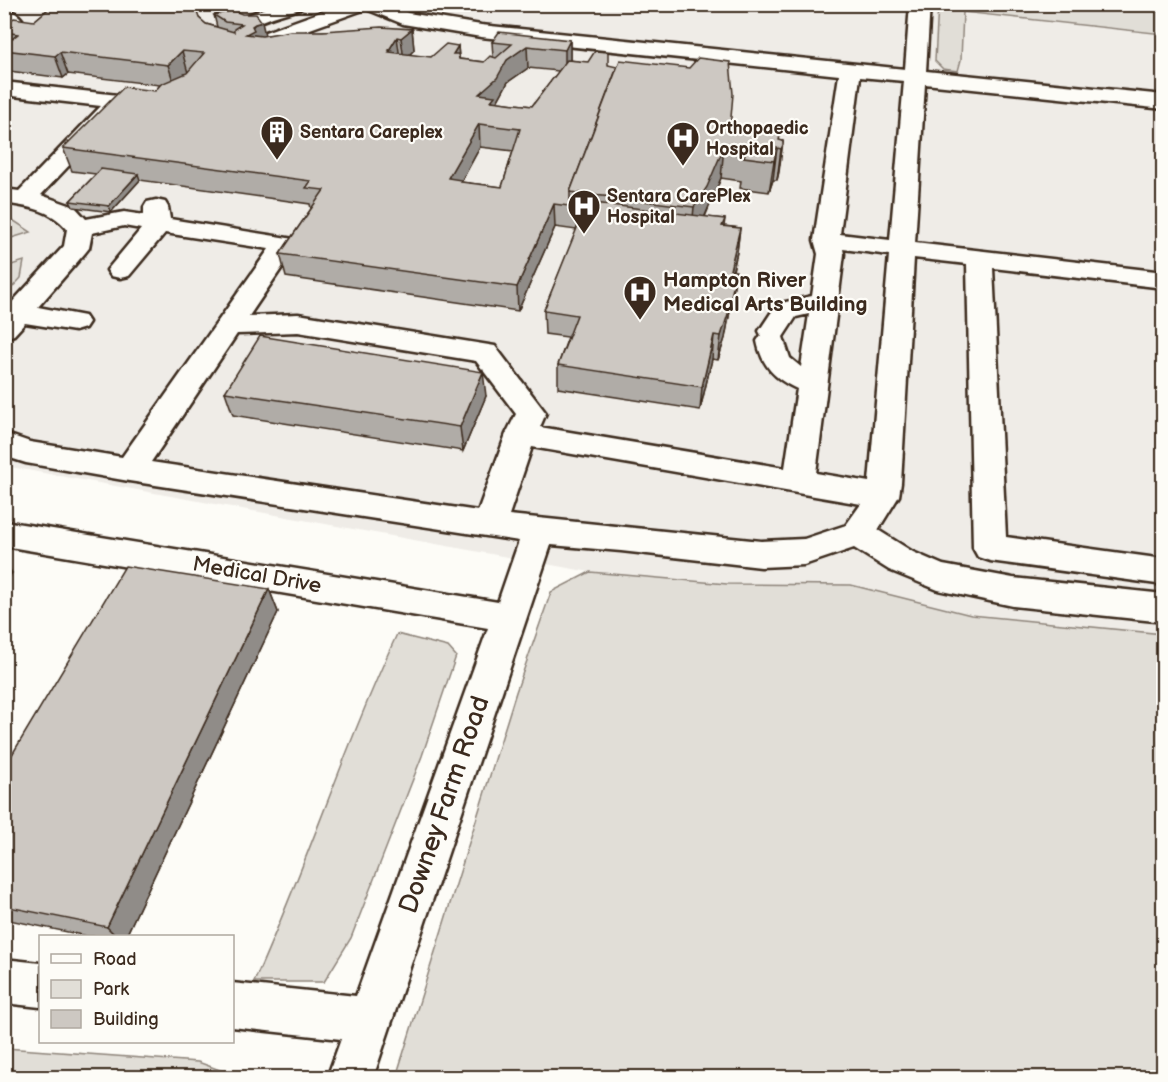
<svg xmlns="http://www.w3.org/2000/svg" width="1168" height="1082" viewBox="0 0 1168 1082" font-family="'Balsamiq Sans',sans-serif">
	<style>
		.built { fill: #efece7 }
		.green { fill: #e1ded7; stroke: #8e847a; stroke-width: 1.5 }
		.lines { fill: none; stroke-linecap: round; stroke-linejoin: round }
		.minor-casing { stroke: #3b2a1e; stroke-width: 5 }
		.minor { fill: #fdfcf7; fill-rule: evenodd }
		.wall { fill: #b0aca7; stroke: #3b2a1e; stroke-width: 1.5; fill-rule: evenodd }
		.shaded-wall { fill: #908c88; stroke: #3b2a1e; stroke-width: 1.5 }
		.building { fill: #cdc8c2; stroke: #3b2a1e; stroke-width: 1.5; fill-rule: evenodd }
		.labels { text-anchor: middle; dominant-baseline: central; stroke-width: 4.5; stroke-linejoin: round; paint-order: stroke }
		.far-poi-label { font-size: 18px; font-weight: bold; fill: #3b2a1e; stroke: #fdfcf7; text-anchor: start }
		.poi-label { font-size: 21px; font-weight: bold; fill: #3b2a1e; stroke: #fdfcf7; text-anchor: start }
		.street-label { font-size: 21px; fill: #3b2a1e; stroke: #fdfcf7 }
		.near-street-label { font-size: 26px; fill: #3b2a1e; stroke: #fdfcf7 }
	</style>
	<rect width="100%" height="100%" fill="#fdfcf7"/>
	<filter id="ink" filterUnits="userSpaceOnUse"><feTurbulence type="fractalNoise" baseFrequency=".0167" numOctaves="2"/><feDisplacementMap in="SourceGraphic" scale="12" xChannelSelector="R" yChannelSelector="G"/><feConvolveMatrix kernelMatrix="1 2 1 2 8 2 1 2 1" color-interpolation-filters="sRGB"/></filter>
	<g filter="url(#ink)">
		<polygon class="built" points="4,5 1163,5 1163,634 971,615 851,585 727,584 590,572 5,466"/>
		<g class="green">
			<polygon points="1144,4 1163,13 1163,34 963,12 961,60 958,71 943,69 935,61 938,5"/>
			<polygon points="5,215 31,232 5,240"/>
			<polygon points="24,261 21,278 5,295 5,267"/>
			<polygon points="590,572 727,584 851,585 971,615 1163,634 1163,1077 396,1077 516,692 551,592"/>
			<path d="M397 634 448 647 456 656 422 756 351 938 324 982H254C306 867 344 748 397 634Z"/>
			<polygon points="5,1048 198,1062 239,1077 5,1077"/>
		</g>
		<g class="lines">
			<g class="minor-casing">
				<g id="minor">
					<path d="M275 4H304L302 8C282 15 252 20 240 37H226L223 33 228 23Z"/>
					<path d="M343 4H388L408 13 481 25 905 69 910 4H930L926 71 1164 95V109L925 84 915 243 1164 272V288L993 268 1006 537 1164 559V585L990 561 978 557 973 548 967 264 914 258 901 483 899 496 878 530 913 552 943 565 1013 578 1164 594V622L1013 606 938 590 889 570 854 548 804 565 761 567 621 551 551 545 373 1078H327L341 1039 232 1027V983L356 996 488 628 4 546V521L498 602 519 541 129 481 26 463 4 456V433L30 442 122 457 269 249 165 233 129 276 120 278 111 276 107 270 141 229 124 226 92 233 89 248 85 253 38 307 85 316 89 322 85 328 75 331 25 323 14 335 4 338V311L64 246 67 229C50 209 29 207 4 203V189L19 191 101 106 4 95V82L118 95 126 97 129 102 41 195 75 207 86 219 124 212 144 215V207L147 202 156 200 165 202 168 207 170 219 294 239 298 244 249 316 298 314 495 346 546 413 540 427 785 468 797 389C775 379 762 366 757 341L761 335 759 331 777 304 812 296 818 254 814 240 839 75 481 37 403 24 366 9 271 43H257L254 39 257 35ZM860 77 904 81 890 240 840 234ZM843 249 889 255 869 482 816 473 844 254ZM809 314 801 367 790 358 783 337 796 317ZM298 332 476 361 516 414 506 434 478 511 151 462 237 334ZM532 447 861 504 846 525 804 539 761 541 509 515Z"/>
					<path d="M8 10C19 13 26 22 28 33L11 51 4 53V35L8 32 4 24V11Z"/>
					<polygon points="4,959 40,963 40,1007 4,1003"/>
				</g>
			</g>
			<use href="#minor" class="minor"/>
		</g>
		<g class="wall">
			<path d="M54 4H158L199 18 206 24 217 27 214 15 233 10 265 35 323 31 412 29 414 50 409 55 431 57 458 46 459 59 484 62 493 57 492 42 570 40V60L608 65 730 129 783 141 778 176 777 180H773L769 192 740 188 741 181 721 178 705 217 725 219 724 226 740 228 737 252 733 271V295L725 338 718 360 712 359 700 410 558 388V365L568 337 545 334 544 310 577 230 555 227 518 311 286 277 280 254 311 209 310 204 140 180 111 212 73 207 70 201 96 174 72 171 63 148 155 91 160 85 68 74 63 78 9 71 4 61V25L34 21ZM528 68 559 71 532 106 497 102 508 82ZM480 147 513 151 502 187 461 182Z"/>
			<polygon points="225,392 486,396 463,451 233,415"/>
			<polygon points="269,589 278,612 126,936 87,936 4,919 4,768"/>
		</g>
		<g class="shaded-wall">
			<polygon points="262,22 267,44 246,34 255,24"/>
			<polygon points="412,29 414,50 404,60 401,38"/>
			<polygon points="397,37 400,59 394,72 389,50"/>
			<polygon points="570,40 570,62 565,72 565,50"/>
			<polygon points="458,46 460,68 453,54"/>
			<polygon points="527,46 528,68 508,82 498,100 496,103 479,94 507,60"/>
			<polygon points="182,51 188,73 175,87 168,65"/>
			<polygon points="60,52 68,74 63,78 55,56"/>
			<polygon points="479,124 480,147 461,182 448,178"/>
			<polygon points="783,141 779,172 777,180 781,149"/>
			<polygon points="724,147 721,178 704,218 691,239 694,207"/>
			<polygon points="777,148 773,180 769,192 774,161"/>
			<polygon points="138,174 140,180 111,212 109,206"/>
			<polygon points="554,204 555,227 518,311 517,287"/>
			<polygon points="740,228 737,252 727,294 730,270"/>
			<polygon points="736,271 733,295 725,338 718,360 721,336"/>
			<polygon points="714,335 712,359 700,410 702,387"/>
			<polygon points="483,372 486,396 463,451 460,427"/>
			<polygon points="4,561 12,573 4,584"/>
			<polygon points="269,589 278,612 126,936 116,936 107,927"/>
		</g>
		<g class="building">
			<path d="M54 4H151L196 9 199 18 206 24 234 32V29L242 24 225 22 214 15 233 10 242 14H256L262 22 255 24 252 26 254 30 246 34 262 36 290 31H323L381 27 412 29 401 38 397 37 389 50H391L389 52 431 57 446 44 458 46 453 54H458L459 59 484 62 490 56 496 58 512 44 492 42 499 32 570 40 565 50 527 46 507 60 497 78 479 94 495 96 491 101 532 106 567 60 588 62 595 51 608 52V65L617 67 570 192V200L725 219 722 226 740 228 730 270 736 271 728 314 721 336 714 335 702 387 558 365 577 315 544 310 585 208 554 204 517 287 280 254 324 190 306 188 311 181 63 148 124 87 155 91 161 84 187 73 204 53 182 51 168 65 60 52 55 56 4 50V45L18 34 4 32V25L14 18 34 21ZM479 124 520 129 502 187 460 182 461 180 448 178Z"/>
			<polygon points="698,58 730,62 733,94 730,129 750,131 752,125 782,128 779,140 783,141 783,145 781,149 777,148 774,161 744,157 746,150 724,147 707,187 694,207 570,192 620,60 689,68"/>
			<polygon points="101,169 138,174 109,206 70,201"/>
			<polygon points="260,336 483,372 460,427 225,392"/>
			<polygon points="125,566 269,589 107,927 4,906 4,768"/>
		</g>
	</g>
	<defs>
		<g id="building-pin" transform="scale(1.725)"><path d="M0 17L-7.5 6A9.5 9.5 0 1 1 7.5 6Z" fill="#3b2a1e" stroke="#fdfcf7"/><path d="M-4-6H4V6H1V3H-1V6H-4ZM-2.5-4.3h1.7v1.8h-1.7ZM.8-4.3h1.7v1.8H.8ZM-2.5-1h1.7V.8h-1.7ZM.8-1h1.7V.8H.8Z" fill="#fff"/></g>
		<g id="hospital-pin" transform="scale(1.725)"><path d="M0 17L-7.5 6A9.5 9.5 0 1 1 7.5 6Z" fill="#3b2a1e" stroke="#fdfcf7"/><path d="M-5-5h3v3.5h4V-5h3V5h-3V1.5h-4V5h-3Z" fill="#fff"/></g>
	</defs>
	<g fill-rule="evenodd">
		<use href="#building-pin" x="277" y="132"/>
		<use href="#hospital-pin" x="683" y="138"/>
		<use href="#hospital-pin" x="584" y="206"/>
		<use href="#hospital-pin" x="640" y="292"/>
	</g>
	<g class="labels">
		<g class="far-poi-label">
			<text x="706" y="128">Orthopaedic<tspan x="706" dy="21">Hospital</tspan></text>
			<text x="300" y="132">Sentara Careplex</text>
			<text x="607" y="196">Sentara CarePlex<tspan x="607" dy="21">Hospital</tspan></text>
		</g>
		<g class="poi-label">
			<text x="663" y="280">Hampton River<tspan x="663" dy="24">Medical Arts Building</tspan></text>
		</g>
		<g class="street-label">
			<text transform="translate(257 575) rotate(10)">Medical Drive</text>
		</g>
		<g class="near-street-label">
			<text transform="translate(445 805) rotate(-71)">Downey Farm Road</text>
		</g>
	</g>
	<rect width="1168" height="1082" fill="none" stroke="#fdfcf7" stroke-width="24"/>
	<rect x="12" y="12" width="1144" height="1058" fill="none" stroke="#3b2a1e" stroke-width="2" filter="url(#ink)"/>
	<rect x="39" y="935" width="195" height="108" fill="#fdfcf7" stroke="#afa8a0" stroke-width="1.5"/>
	<rect x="51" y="954" width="30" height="9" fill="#fdfcf7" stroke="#afa8a0" stroke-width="1.5"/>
	<text x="93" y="965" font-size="18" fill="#3b2a1e">Road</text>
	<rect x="51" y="980" width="30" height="18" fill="#e1ded7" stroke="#afa8a0" stroke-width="1.5"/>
	<text x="93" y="995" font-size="18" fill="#3b2a1e">Park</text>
	<rect x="51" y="1010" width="30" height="18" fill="#cdc8c2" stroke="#afa8a0" stroke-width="1.5"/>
	<text x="93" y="1025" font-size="18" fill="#3b2a1e">Building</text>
</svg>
